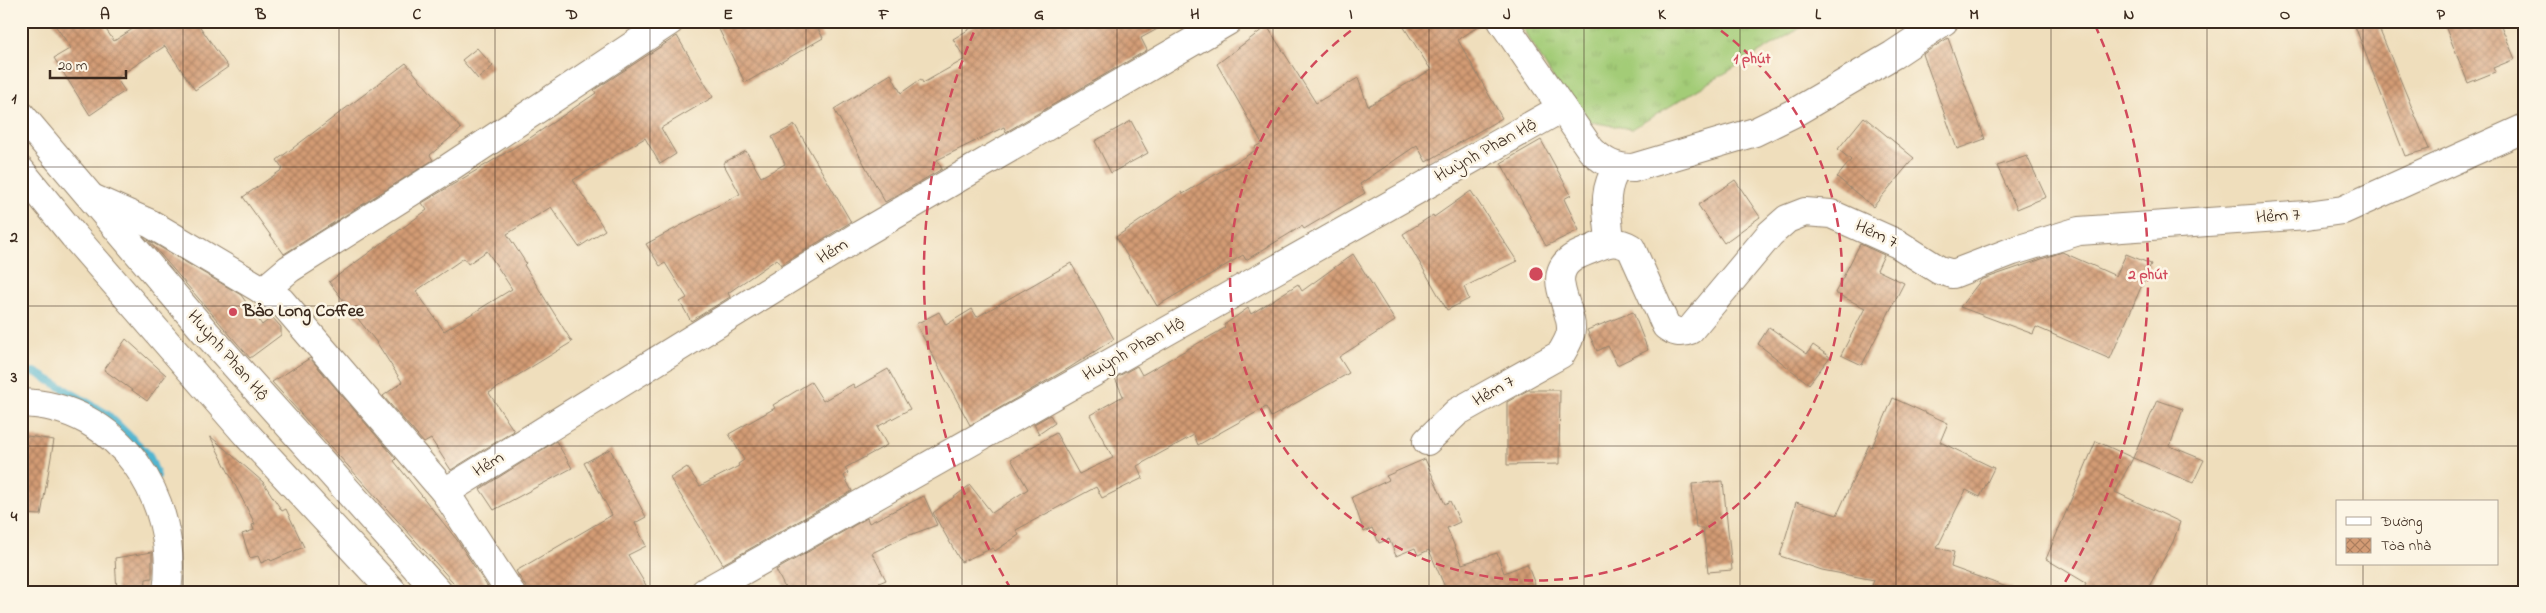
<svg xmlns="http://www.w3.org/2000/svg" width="2546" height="613" viewBox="0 0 2546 613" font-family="'Indie Flower',sans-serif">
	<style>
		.grass { fill: url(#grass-tufts); stroke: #6f7b4a }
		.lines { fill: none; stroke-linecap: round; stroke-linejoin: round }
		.stream { stroke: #51b5d0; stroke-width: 8 }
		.building { fill: url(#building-cross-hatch); fill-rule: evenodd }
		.minor-casing { stroke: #95846d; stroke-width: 30 }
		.tertiary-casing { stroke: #95846d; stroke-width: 30 }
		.minor { stroke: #fff; stroke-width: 28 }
		.tertiary { stroke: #fff; stroke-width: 28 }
		.grid { fill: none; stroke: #3b2a1e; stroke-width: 1; stroke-opacity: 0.55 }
		.ring { fill: none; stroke: #d1495b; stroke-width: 2.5; stroke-dasharray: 9 6 }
		.poi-dot { fill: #d1495b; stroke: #fcf5e5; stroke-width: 2 }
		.labels { text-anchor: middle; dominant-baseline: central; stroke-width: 5; stroke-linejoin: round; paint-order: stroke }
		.street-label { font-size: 18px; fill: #3b2a1e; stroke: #fcf5e5 }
		.poi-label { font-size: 18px; font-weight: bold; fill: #3b2a1e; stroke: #fcf5e5; text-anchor: start }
		.centre { fill: #d1495b; stroke: #fcf5e5; stroke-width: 2.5 }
		.ring-label { font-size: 15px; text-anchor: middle; font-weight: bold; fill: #d1495b; stroke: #fcf5e5; stroke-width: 5; stroke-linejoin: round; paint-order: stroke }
		.neatline { fill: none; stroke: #3b2a1e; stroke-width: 2 }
		.grid-label { font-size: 16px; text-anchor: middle; font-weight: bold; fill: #3b2a1e }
	</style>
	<defs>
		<pattern id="grass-tufts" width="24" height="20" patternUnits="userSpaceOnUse" patternTransform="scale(1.25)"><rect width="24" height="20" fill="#a3cc77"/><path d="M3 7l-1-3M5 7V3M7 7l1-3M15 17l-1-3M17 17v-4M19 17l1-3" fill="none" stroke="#8daf66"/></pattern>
		<pattern id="building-cross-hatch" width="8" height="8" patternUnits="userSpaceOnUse" patternTransform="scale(1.25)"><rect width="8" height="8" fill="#d39b74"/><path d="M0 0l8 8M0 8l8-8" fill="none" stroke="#ac7f5f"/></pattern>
	</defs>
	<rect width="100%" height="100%" fill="#fcf5e5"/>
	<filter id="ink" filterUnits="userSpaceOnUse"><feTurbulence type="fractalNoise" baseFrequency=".02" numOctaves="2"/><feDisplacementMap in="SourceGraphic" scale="10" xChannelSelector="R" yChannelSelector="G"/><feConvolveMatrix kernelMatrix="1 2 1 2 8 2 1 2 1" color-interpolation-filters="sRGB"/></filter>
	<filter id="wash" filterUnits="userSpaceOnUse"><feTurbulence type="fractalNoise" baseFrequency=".0096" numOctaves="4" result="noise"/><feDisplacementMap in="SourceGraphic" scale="20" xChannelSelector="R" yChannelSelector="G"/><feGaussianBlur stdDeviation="1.12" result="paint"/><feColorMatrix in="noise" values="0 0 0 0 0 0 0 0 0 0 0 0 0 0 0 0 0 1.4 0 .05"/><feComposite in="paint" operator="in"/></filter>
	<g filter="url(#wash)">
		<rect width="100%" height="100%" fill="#efdebc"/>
		<polygon class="grass" points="1518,21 1812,21 1632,129 1579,120"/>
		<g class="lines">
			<polyline class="stream" points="21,373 35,372 107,414 149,455 157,476"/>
		</g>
		<g id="blocks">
			<g class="building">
				<polygon points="52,21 100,21 114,41 145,21 196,21 228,67 195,90 165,46 116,78 125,91 90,115 54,58 71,48"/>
				<polygon points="715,21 814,21 823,38 745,83"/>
				<polygon points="983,21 1172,21 1141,38 1147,50 1006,132 1004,127 937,160 942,169 885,202 834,109 891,74 901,93 921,79 923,83 965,59 953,39"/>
				<polygon points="1400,21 1486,21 1458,40 1502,118 1426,162 1417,145 1360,184 1365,193 1304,229 1302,226 1246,260 1243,255 1157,306 1116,237 1182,192 1183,194 1256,150 1255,147 1262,143 1217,64 1267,26 1316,103 1358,78 1368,106 1431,70"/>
				<polygon points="2353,21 2376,21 2429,149 2405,156"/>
				<polygon points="2443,21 2499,21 2515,59 2493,68 2495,72 2468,83"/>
				<path d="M677 36 713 97 661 128 676 154 660 164 645 138 573 180 605 230 579 247 551 207 507 234 526 263 524 265 572 342 489 393 514 431 451 470 431 439 424 443 383 396 402 382 377 343 329 282 427 210 422 203 527 140 596 93 594 90ZM487 251 512 289 444 331 416 291 464 258 468 264Z"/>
				<polygon points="1948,38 1985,139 1957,149 1923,54"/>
				<polygon points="477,48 493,66 478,79 462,60"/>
				<polygon points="406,63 461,129 430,155 433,160 284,254 243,197 283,169 277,160"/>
				<polygon points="1864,117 1914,158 1873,207 1837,177 1851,160 1838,149"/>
				<polygon points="1131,121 1148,153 1111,173 1095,141"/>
				<polygon points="795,125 851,222 781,265 777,259 728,293 730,297 691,321 680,302 687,298 665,263 660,266 646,244 740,194 723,163 746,151 761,177 785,164 772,137"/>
				<polygon points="1541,140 1571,195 1564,199 1579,230 1546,246 1501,163"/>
				<polygon points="2027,156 2046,197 2017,209 1997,166"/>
				<polygon points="1735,180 1760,217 1724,243 1698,205"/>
				<polygon points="1471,191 1517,261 1464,287 1469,299 1447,310 1403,234 1433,215 1434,217"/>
				<polygon points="148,240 241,295 262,325 272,317 281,327 281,335 250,358"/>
				<polygon points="1860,244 1884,255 1877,270 1904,283 1862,365 1841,355 1865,308 1835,293"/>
				<polygon points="2062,252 2116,276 2126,254 2151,264 2110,359 2036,327 2033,334 1960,307 1981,280"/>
				<polygon points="1353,254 1395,321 1339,357 1349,373 1271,417 1266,407 1198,445 1194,435 1137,466 1143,478 1102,498 1096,487 1016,530 1019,535 995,551 993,548 961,562 933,513 970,485 992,513 1028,489 1011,459 1056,433 1079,474 1113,458 1090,415 1123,396 1115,378 1137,366 1142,375 1225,328 1224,325 1248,308 1251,314 1298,284 1302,291"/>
				<polygon points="1071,263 1114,339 1069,368 970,425 916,324 939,312 946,325 972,309 977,317"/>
				<polygon points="1633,312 1648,350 1617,365 1608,346 1597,351 1587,330"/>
				<polygon points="1769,327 1807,354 1813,345 1830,357 1809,384 1758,344"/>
				<polygon points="126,339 166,375 147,401 104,370"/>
				<polygon points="310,358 396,459 394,461 457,540 491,592 462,592 272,382"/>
				<polygon points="888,369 910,409 877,427 887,445 845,468 848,473 844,476 852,491 723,564 670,478 687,467 700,486 739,466 738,464 744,460 729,434 775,408 773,405 811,382 823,401 853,384 855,388"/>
				<polygon points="1528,390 1560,390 1559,464 1507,465 1507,402"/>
				<polygon points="1893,398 1948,423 1940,442 1994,468 1980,497 1966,490 1937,548 1954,552 1951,567 2012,589 2012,592 1890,592 1891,590 1872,586 1874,580 1822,570 1780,556 1796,502 1837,515 1869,445 1872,447"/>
				<polygon points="2157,400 2183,409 2170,446 2204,460 2193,483 2133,458"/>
				<polygon points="1050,415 1055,423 1039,434 1034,424"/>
				<polygon points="21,435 54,440 41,515 21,514"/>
				<polygon points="210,436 263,482 282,511 286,509 304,547 271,561 270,559 261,563 258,556 250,558 242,534 254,530 252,525 255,524"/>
				<polygon points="556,441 572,468 494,510 480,489"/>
				<polygon points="2096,441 2133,458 2115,492 2180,522 2173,542 2146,592 2082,592 2086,583 2046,559"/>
				<polygon points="610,449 646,517 635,523 646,546 628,555 650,592 529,592 516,571 612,515 584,463"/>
				<polygon points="1425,459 1445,504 1450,501 1460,522 1447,528 1462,564 1497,553 1504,573 1527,564 1538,592 1447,592 1429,550 1418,555 1415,548 1396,556 1389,539 1379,543 1372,528 1364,532 1352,497 1389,480 1386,476"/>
				<polygon points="1723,481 1732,570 1708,572 1703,528 1696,528 1692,484"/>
				<polygon points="924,496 937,525 907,536 872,553 886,580 879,583 883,592 787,592 776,570 867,518 869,523"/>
				<polygon points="152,552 152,578 146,579 145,592 117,592 115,558"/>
			</g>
		</g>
	</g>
	<g filter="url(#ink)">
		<use href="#blocks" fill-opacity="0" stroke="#95846d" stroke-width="1"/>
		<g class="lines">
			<g class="minor-casing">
				<g id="minor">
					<path d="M1502 21 1591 150C1604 162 1614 168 1633 168L1755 132 1792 114 1893 55 1944 21"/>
					<polyline points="92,198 151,224 281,301 445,492 510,592"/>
					<path d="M1610 241C1608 213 1601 193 1617 168"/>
					<polyline points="263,291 289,269 447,169 670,21"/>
					<path d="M21 403C119 405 180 499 167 592"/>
					<path d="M1427 441 1457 412 1561 354C1565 346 1571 338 1571 329 1572 307 1546 277 1571 259 1576 255 1585 252 1592 249 1608 242 1616 239 1631 248L1666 326C1674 332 1680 334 1690 330L1770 234 1787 219 1805 212 1831 214 1898 244 1939 270 1953 274 2013 251 2079 231 2307 215 2343 210 2525 128"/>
					<polyline points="445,492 860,235 1228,21"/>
				</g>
			</g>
			<g class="tertiary-casing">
				<g id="tertiary">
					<polyline points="21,115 206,333 438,592"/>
					<polyline points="21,171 74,236 248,436 393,592"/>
					<polyline points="705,592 1562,108"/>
				</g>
			</g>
			<use href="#minor" class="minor"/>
			<use href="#tertiary" class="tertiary"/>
		</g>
	</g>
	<path class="grid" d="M183 21V592M339 21V592M495 21V592M650 21V592M806 21V592M962 21V592M1117 21V592M1273 21V592M1429 21V592M1584 21V592M1740 21V592M1896 21V592M2051 21V592M2207 21V592M2363 21V502M21 167H2525M21 306H2525M21 446H2525M2363 564V592"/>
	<g class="ring">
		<path d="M1709 22A306 306 0 1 1 1363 22"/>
		<path d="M1011 589A612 612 0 0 1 977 25M2095 25A612 612 0 0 1 2061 589"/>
	</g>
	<circle class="poi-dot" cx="233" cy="312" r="5"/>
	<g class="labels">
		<g class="street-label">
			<text transform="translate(1486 151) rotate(-29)">Huỳnh Phan Hộ</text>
			<text transform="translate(2278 217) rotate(-4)">Hẻm 7</text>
			<text transform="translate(1876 235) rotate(25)">Hẻm 7</text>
			<text transform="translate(833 252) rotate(-32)">Hẻm</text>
			<text transform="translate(1134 350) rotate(-29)">Huỳnh Phan Hộ</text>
			<text transform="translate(227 356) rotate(49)">Huỳnh Phan Hộ</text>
			<text transform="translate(1494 392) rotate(-30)">Hẻm 7</text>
			<text transform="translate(489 465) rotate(-32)">Hẻm</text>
		</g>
		<g class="poi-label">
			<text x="243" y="312">Bảo Long Coffee</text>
		</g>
	</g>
	<circle cx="1536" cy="274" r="8" class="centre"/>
	<g class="ring-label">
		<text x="1752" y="63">1 phút</text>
		<text x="2148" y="279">2 phút</text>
	</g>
	<rect width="2546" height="613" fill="none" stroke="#fcf5e5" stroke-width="55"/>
	<rect x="2336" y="500" width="162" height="65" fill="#fcf5e5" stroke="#afa495"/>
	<rect x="2346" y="517" width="25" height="8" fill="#ffffff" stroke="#afa495"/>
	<text x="2381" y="526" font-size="15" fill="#3b2a1e">Đường</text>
	<rect x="2346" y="538" width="25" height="15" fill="url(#building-cross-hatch)" stroke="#afa495"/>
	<text x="2381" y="550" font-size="15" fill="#3b2a1e">Tòa nhà</text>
	<path d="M50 70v8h76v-8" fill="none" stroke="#3b2a1e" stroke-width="2.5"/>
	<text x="58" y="70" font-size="15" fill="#3b2a1e" stroke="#fcf5e5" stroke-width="4" paint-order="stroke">20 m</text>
	<rect x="28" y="28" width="2490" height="558" class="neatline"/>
	<g class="grid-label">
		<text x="105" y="19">A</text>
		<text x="261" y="19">B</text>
		<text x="417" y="19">C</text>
		<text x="572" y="19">D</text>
		<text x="728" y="19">E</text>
		<text x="884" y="19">F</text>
		<text x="1039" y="19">G</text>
		<text x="1195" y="19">H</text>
		<text x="1351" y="19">I</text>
		<text x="1507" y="19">J</text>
		<text x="1662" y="19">K</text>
		<text x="1818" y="19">L</text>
		<text x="1974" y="19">M</text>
		<text x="2129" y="19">N</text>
		<text x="2285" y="19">O</text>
		<text x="2441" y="19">P</text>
		<text x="14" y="103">1</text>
		<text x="14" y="242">2</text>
		<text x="14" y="382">3</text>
		<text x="14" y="521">4</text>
	</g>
</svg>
